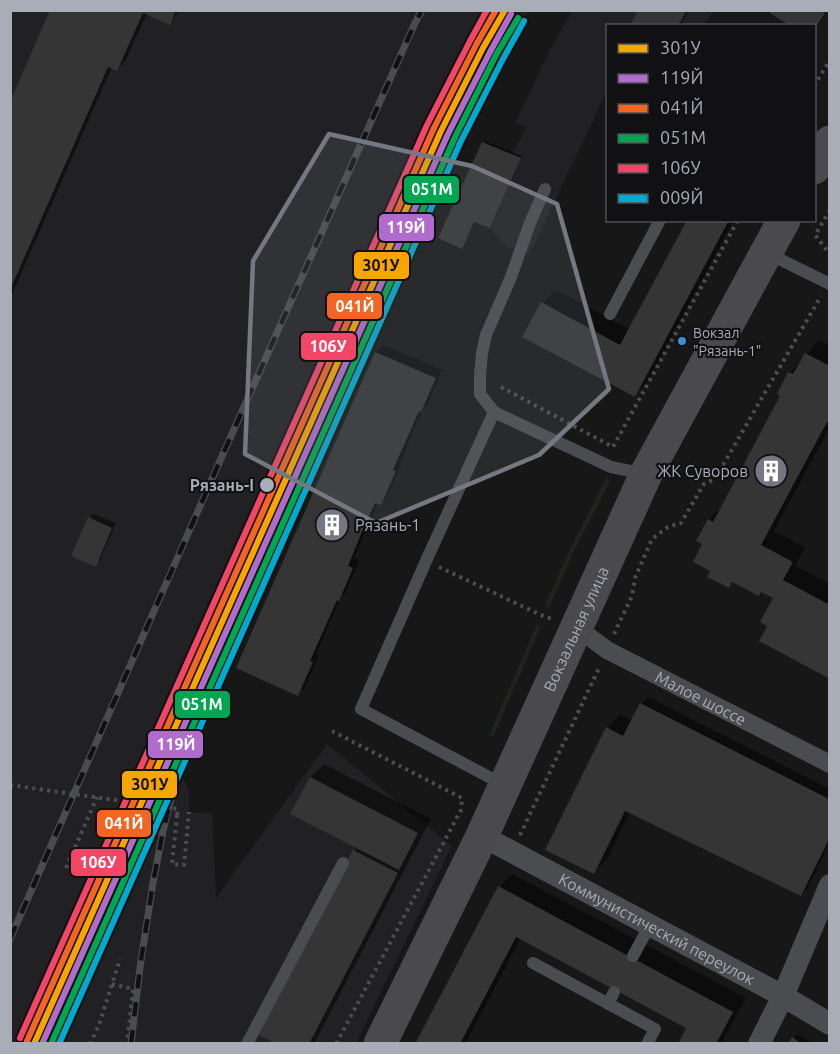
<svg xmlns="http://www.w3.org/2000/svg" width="840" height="1054" viewBox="0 0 840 1054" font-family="Ubuntu,sans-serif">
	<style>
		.built { fill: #212123 }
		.green { fill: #1d241e }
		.shadow { fill: #0007 }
		.building { fill: #353536 }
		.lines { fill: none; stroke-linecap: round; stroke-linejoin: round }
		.path { stroke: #4d4e52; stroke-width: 4; stroke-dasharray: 3 4.5; stroke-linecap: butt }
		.service { stroke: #4b4c50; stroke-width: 12 }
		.pedestrian { stroke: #4b4c50; stroke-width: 18 }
		.minor { stroke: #4b4c50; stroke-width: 22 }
		.secondary { stroke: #4a4a4e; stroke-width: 33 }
		.rail-casing { stroke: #4b4c4f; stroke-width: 7 }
		.rail { stroke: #111113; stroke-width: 4.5; stroke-dasharray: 14; stroke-linecap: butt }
		.path-bridge { stroke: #4d4e52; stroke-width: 4; stroke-dasharray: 3 4.5; stroke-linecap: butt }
		.rail-1-casing { stroke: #111113; stroke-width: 10 }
		.rail-2-casing { stroke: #111113; stroke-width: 10 }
		.rail-3-casing { stroke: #111113; stroke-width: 10 }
		.rail-4-casing { stroke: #111113; stroke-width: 10 }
		.rail-5-casing { stroke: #111113; stroke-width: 10 }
		.rail-6-casing { stroke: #111113; stroke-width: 10 }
		.rail-1 { stroke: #f7a600; stroke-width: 6 }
		.rail-2 { stroke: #b06ccc; stroke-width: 6 }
		.rail-3 { stroke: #f26522; stroke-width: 6 }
		.rail-4 { stroke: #00a651; stroke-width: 6 }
		.rail-5 { stroke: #f34667; stroke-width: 6 }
		.rail-6 { stroke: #00a9ce; stroke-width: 6 }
		.marked { fill: #757880; fill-opacity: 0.2; stroke: #757880; stroke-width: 4.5; stroke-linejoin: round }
		.bus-dot { fill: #3a90db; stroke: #111113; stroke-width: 2 }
		.stop-dot { fill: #a8adb8; stroke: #111113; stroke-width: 2 }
		.labels { text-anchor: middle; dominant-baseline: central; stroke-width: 4.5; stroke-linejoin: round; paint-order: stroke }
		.bus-label { font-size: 14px; fill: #a8adb8; stroke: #111113; text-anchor: start }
		.poi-label { font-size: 16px; fill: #a8adb8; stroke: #111113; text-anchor: end }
		.stop-label { font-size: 16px; font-weight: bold; fill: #a8adb8; stroke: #111113; text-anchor: end }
		.street-label { font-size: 16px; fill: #a8adb8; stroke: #111113 }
		.line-badge { stroke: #111113; stroke-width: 2 }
		.badge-label { font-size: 16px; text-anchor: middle; font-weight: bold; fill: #fff }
		.pale-badge-label { font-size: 16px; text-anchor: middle; font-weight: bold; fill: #111 }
	</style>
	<rect width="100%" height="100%" fill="#171717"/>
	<g class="built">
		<polygon points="10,11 529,11 517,29 478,100 415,234 179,772 189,791 189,812 212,813 216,898 327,744 452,846 356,1043 11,1043"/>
		<polygon points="572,11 713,11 705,25 608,26 607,91 529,255 507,247 490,228 521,158 512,154 526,127 515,123 551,48"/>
	</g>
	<g class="green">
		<polygon points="606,478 611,480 573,553 549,608 545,606 569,551"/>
		<polygon points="537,624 541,626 493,737 489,735"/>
	</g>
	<g class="shadow">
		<polygon points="52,10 180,10 170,23 147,13 126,60 117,69 112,67 10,299 10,106"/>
		<polygon points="640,10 689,10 680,26 631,26"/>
		<polygon points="773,10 828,10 814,31 814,26"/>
		<polygon points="485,141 522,156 492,225 490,226 475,220 440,238"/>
		<polygon points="688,220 734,220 648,382 634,395 542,303 556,290 630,330"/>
		<polygon points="819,340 830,346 830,427 774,531 805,548 795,566 830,584 830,678 769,625 775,597 734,581 728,587 712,571 704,543 698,540 709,520 722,506 782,395 779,393 790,373"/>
		<polygon points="384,345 442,370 428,403 423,408 400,462 402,463 387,496 380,503 378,502 354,558 359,561 346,592 341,597 316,654 319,655 305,687 298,694 238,668 376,352"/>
		<polygon points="93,514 116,523 100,560 95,565 89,518"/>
		<polygon points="648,697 830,789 830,842 808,888 801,895 630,812 607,859 594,872 607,728 620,715 633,721 641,704"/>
		<polygon points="324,764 431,819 412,855 409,858 410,859 315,1042 314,1044 279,1044 259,1033 355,851 358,847 311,777"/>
		<polygon points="512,874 746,998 721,1044 680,1044 688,1027 521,938 465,1044 416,1044 499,887"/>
		<polygon points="797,1034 815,1044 790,1044"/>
	</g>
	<g class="building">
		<polygon points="50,10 176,10 170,25 143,13 117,71 108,67 10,290 10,102"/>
		<polygon points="638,10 687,10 678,26 630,26"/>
		<polygon points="772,10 827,10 814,30 814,26 790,26 770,13"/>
		<polygon points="482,142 521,158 490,228 474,222 462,249 438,238"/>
		<polygon points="687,220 729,220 635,397 522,337 541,302 620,345"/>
		<polygon points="375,352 436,378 421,412 419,411 393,470 396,471 381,505 375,503 361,534 348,566 353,568 339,601 337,600 310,661 313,662 298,696 236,668"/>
		<polygon points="805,353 830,366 830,423 827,422 761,545 793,562 783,580 830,605 830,679 759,641 767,626 760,622 773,598 761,592 759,596 732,582 729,588 707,577 710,571 693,562 702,544 696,541 708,519 713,522 780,396 777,394 788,372 793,374"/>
		<polygon points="88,517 112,528 96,567 71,556"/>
		<polygon points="640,703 829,799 830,837 801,896 625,811 594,874 545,850 606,727 623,736"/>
		<polygon points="310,777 418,833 399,870 290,814"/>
		<polygon points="353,850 398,873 309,1044 276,1044 257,1034"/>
		<polygon points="498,886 733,1012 716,1044 678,1044 686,1028 516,937 460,1044 415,1044"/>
		<polygon points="792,1037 802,1044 788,1044"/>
	</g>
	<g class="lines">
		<g class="path">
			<polyline points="814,86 830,60"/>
			<polyline points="830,210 815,235 830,254"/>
			<polyline points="501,387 613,447 738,220"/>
			<polyline points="439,567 541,615 552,619"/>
			<polyline points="614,634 632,596 635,578 652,539 668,527 681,523 704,484 715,479 821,296"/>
			<polyline points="332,731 462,798 461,810 336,1044"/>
			<polyline points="128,802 158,733"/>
			<polyline points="177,815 172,864 184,865 189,812"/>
			<polyline points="520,835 600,666"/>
			<polyline points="66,868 97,797"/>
			<polyline points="112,984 133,989 127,1044"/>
			<polyline points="90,1044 99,1025 120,959"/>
		</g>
		<g class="service">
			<polyline points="767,253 830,284"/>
			<polyline points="610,314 660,220"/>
			<polyline points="494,412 480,394 480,375 482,353 486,335 511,277 530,223 545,189"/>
			<polyline points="504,785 361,709 426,561 494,412 611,467 645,474"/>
			<polyline points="633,956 650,925"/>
			<polyline points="533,963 655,1029 647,1044"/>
			<polyline points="608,1004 614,992"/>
			<polyline points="247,1044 343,863"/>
		</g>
		<path class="pedestrian" id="s1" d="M576 627 607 650 830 764"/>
		<g class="minor">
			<path id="s2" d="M482 836 783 996 830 1024"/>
			<polyline points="759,1044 783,996 830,885"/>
		</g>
		<g class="secondary">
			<polyline points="814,168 830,142"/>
			<path id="s3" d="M380 1044 482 836 646 474 784 220"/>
		</g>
		<g class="rail-casing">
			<g id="rail">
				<polyline points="10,939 219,463 415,23 422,10"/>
				<polyline points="131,1044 141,960 153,883 163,831 175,783 196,721"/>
			</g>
		</g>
		<use href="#rail" class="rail"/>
		<polyline class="path-bridge" points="10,785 178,809 177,815"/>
		<g class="rail-1-casing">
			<polyline id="rail-1" points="34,1044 441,131 483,48 505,10"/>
		</g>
		<g class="rail-2-casing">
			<polyline id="rail-2" points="42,1044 448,134 490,52 511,14"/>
		</g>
		<g class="rail-3-casing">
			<polyline id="rail-3" points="27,1041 434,128 476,45 496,10"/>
		</g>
		<g class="rail-4-casing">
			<polyline id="rail-4" points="51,1044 455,137 496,55 518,18"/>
		</g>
		<g class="rail-5-casing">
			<polyline id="rail-5" points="20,1038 427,125 470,41 487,10"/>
		</g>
		<g class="rail-6-casing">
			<polyline id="rail-6" points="59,1044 461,141 503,59 524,21"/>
		</g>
		<use href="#rail-1" class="rail-1"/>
		<use href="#rail-2" class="rail-2"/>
		<use href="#rail-3" class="rail-3"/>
		<use href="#rail-4" class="rail-4"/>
		<use href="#rail-5" class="rail-5"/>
		<use href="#rail-6" class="rail-6"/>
	</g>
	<path class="marked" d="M329 134 472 166 557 204 609 389 539 455 376 523 245 454 253 261Z"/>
	<defs>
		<g id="building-disc" transform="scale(1.725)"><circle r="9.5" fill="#757880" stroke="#111113"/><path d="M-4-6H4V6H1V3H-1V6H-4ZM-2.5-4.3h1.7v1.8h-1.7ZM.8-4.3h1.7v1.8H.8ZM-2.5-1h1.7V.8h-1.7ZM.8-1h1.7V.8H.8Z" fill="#fff"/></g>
	</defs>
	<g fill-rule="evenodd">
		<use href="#building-disc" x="771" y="471"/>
		<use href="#building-disc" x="332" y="525"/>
	</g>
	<circle class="bus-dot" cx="682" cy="341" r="5"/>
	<circle class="stop-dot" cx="267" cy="485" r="8"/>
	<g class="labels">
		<g class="bus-label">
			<text x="693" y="333">Вокзал<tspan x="693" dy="18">"Рязань-1"</tspan></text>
		</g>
		<g class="poi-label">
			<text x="748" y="471">ЖК Суворов</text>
			<text x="355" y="525" text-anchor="start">Рязань-1</text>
		</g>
		<g class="stop-label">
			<text x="254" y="485">Рязань-I</text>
		</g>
		<g class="street-label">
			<text stroke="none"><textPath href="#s3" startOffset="459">Вокзальная улица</textPath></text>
			<text stroke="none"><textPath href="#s1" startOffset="144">Малое шоссе</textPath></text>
			<text stroke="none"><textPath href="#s2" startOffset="198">Коммунистический переулок</textPath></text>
		</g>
	</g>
	<g class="line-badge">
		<rect x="403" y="175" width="57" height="29" rx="6" fill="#00a651"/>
		<rect x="378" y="213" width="57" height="29" rx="6" fill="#b06ccc"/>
		<rect x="353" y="251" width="57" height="29" rx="6" fill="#f7a600"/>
		<rect x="326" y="292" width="57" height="28" rx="6" fill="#f26522"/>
		<rect x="300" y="332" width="57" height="29" rx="6" fill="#f34667"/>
		<rect x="174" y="690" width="57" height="29" rx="6" fill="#00a651"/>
		<rect x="147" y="730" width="57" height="29" rx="6" fill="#b06ccc"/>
		<rect x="121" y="770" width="57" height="29" rx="6" fill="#f7a600"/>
		<rect x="96" y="809" width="56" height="29" rx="6" fill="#f26522"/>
		<rect x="70" y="848" width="57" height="29" rx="6" fill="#f34667"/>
	</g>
	<g class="badge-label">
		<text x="432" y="195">051М</text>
		<text x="406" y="233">119Й</text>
		<text x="355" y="312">041Й</text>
		<text x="328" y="352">106У</text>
		<text x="202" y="710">051М</text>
		<text x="176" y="750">119Й</text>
		<text x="124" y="829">041Й</text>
		<text x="98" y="868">106У</text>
	</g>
	<g class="pale-badge-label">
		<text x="381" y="271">301У</text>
		<text x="150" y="790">301У</text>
	</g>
	<rect width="840" height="1054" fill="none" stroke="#a8adb8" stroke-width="24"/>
	<rect x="606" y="24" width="210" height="198" fill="#111113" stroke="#4d4f55" stroke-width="1.5"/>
	<rect x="618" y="44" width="30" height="9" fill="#f7a600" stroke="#4d4f55" stroke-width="1.5"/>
	<text x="660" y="54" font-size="18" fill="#a8adb8">301У</text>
	<rect x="618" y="74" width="30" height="9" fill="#b06ccc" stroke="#4d4f55" stroke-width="1.5"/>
	<text x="660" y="84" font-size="18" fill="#a8adb8">119Й</text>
	<rect x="618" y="104" width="30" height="9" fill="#f26522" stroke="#4d4f55" stroke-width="1.5"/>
	<text x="660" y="114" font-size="18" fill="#a8adb8">041Й</text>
	<rect x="618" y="134" width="30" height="9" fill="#00a651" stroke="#4d4f55" stroke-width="1.5"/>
	<text x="660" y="144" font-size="18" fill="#a8adb8">051М</text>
	<rect x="618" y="164" width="30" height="9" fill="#f34667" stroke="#4d4f55" stroke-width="1.5"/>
	<text x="660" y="174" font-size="18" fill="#a8adb8">106У</text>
	<rect x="618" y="194" width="30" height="9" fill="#00a9ce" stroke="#4d4f55" stroke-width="1.5"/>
	<text x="660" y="204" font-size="18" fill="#a8adb8">009Й</text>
</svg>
